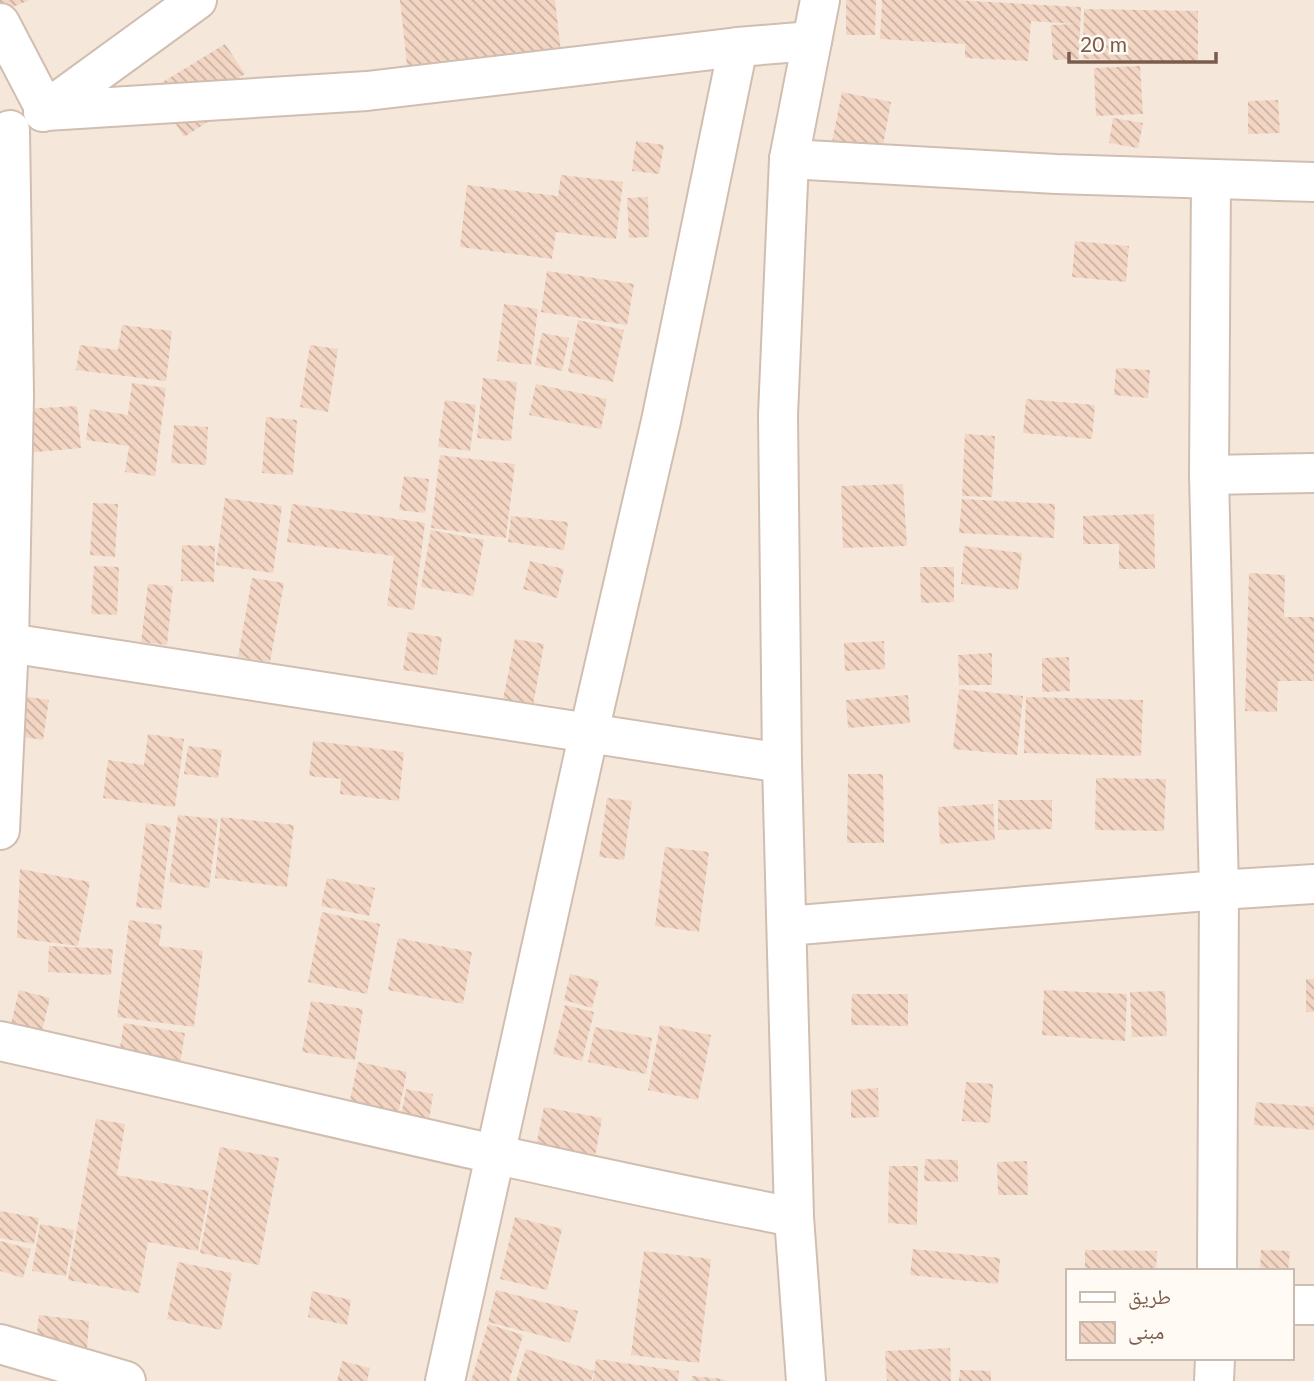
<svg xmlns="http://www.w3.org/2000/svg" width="1314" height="1381" viewBox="0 0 1314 1381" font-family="Lato,'Noto Naskh Arabic',sans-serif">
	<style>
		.residential { fill: #f5e8da; fill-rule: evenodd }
		.building { fill: url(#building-back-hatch) }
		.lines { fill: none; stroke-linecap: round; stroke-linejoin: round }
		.minor-casing { stroke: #d1beb0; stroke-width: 42 }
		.minor { stroke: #fff; stroke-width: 38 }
	</style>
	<defs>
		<pattern id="building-back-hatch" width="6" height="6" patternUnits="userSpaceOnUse" patternTransform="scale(1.75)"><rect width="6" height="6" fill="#f3d5c3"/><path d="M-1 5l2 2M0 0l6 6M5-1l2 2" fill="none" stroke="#cab0a1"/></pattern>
	</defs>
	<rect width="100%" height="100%" fill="#fdf6ec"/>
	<path class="residential" d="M0 0H1314V1381H0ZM1067 1271H1291V1358H1067Z"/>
	<g class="building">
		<polygon points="0,0 30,0 0,12"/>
		<polygon points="400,0 555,0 565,88 474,97 408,75"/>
		<polygon points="846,0 876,0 875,35 846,35"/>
		<polygon points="882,0 954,0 1081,7 1079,59 1053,60 1051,25 1076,24 1031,21 1028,61 965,58 965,44 880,39"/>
		<polygon points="1084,9 1198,11 1198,62 1083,59"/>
		<polygon points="225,44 245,74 211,96 222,113 184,137 153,88"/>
		<polygon points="1140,66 1143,114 1096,116 1094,68"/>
		<polygon points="842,92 891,102 880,161 830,152"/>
		<polygon points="1278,100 1280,133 1248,134 1248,101"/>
		<polygon points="1113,118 1143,123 1138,148 1109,143"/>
		<polygon points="636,141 664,145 659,174 632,171"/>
		<polygon points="561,175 623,182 616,239 556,232 552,259 460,247 467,185 558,196"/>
		<polygon points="648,197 649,237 629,238 627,198"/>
		<polygon points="1075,241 1129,246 1126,282 1072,277"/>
		<polygon points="547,271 634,284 627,325 541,312"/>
		<polygon points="504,304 538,309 531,365 497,361"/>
		<polygon points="578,320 624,330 613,382 568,372"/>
		<polygon points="122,325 172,331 166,381 76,370 80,345 118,350"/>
		<polygon points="542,333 569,338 562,371 535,365"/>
		<polygon points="310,345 338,349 328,412 300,407"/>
		<polygon points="1116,368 1150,370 1148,398 1114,395"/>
		<polygon points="483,378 517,382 511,441 477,438"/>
		<polygon points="132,383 166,388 155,476 125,472 129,446 86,440 90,409 128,415"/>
		<polygon points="536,384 607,399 601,429 529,415"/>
		<polygon points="1026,399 1095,405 1092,439 1023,433"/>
		<polygon points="445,400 476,405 470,451 438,447"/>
		<polygon points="77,406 81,448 26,453 23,409"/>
		<polygon points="266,417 297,420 293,475 262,473"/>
		<polygon points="174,425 208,427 206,465 171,463"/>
		<polygon points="965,434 995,436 992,497 962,496"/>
		<polygon points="440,455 515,464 506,538 431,528"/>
		<polygon points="404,476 429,479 425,513 399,510"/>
		<polygon points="903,484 907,546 843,548 841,486"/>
		<polygon points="225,498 282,506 273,573 216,565"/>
		<polygon points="962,499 1055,504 1054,538 959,533"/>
		<polygon points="93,503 118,504 115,557 90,555"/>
		<polygon points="292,504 425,523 414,610 387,606 394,556 287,542"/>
		<polygon points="1154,514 1155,569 1119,569 1119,544 1083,544 1083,516"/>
		<polygon points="511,516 568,522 564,550 508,542"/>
		<polygon points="431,530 484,540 473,596 421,587"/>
		<polygon points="182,545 215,546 214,582 181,581"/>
		<polygon points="964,546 1022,553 1018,590 961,584"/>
		<polygon points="530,561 564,569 557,598 523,589"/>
		<polygon points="94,566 119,567 117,615 91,614"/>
		<polygon points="920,567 954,567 954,602 921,603"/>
		<polygon points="1249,573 1285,575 1284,617 1314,617 1314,681 1278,681 1277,712 1245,711"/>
		<polygon points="252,578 284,583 270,662 238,657"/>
		<polygon points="148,584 173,586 167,645 141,642"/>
		<polygon points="408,632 442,637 437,675 403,670"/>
		<polygon points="515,639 544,644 532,711 502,705"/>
		<polygon points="884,641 885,669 845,671 844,643"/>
		<polygon points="992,653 992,685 959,685 958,655"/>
		<polygon points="1069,657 1070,691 1042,692 1042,658"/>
		<polygon points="959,689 1023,696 1017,755 953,749"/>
		<polygon points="15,695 49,700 43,740 9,735"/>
		<polygon points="908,695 910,723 848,728 846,700"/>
		<polygon points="1026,697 1143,700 1141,756 1024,753"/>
		<polygon points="148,734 184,739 175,807 103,798 108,760 144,765"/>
		<polygon points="313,741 404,752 399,801 340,794 341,779 309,776"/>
		<polygon points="188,746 222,750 218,778 184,774"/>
		<polygon points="848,774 883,774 884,843 847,843"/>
		<polygon points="1096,778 1166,779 1164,831 1095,830"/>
		<polygon points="607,798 632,801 624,860 599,857"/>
		<polygon points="998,800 1052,800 1052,829 998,830"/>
		<polygon points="993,804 995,840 940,844 938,807"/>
		<polygon points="178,815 218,819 209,888 169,882"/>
		<polygon points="221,817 294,825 287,887 215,878"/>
		<polygon points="146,823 171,827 161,910 136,907"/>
		<polygon points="665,847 709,852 699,932 655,926"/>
		<polygon points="20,869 90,882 78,946 17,938"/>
		<polygon points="327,878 375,888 369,916 321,906"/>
		<polygon points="322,912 380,924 367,994 308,982"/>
		<polygon points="129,920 162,925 159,946 203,951 194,1027 117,1017"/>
		<polygon points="398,938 472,952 463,1004 388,990"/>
		<polygon points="49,946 113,949 111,975 48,972"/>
		<polygon points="570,974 599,981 592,1008 564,1000"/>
		<rect x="1306" y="979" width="8" height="33"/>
		<polygon points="19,990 50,998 42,1031 11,1024"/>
		<polygon points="1044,990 1127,994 1125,1041 1042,1035"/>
		<polygon points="1165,991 1167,1036 1132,1037 1130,992"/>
		<polygon points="852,994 908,994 908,1026 851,1025"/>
		<polygon points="311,1001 363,1009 355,1060 302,1052"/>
		<polygon points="565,1005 594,1012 582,1061 553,1054"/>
		<polygon points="124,1023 185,1033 180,1064 119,1054"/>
		<polygon points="660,1025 711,1035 698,1100 648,1090"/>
		<polygon points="595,1027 652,1038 646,1074 588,1062"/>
		<polygon points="358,1062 407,1072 397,1119 348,1110"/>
		<polygon points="966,1082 993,1084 990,1123 962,1121"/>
		<polygon points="878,1088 879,1117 851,1118 851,1090"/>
		<polygon points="406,1089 433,1094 429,1121 401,1116"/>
		<polygon points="1256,1102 1314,1107 1314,1130 1254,1125"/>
		<polygon points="544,1107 602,1118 594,1162 535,1151"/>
		<polygon points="96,1119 125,1124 117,1175 209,1191 198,1251 148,1242 139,1293 68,1280"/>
		<polygon points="220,1147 279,1158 259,1265 200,1253"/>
		<polygon points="925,1159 958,1160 958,1182 924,1181"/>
		<polygon points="1027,1161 1028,1195 998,1195 997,1162"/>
		<polygon points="889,1166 918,1166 917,1225 888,1223"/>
		<polygon points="0,1211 39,1218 34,1244 0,1238"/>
		<polygon points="515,1217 562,1229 547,1290 500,1279"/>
		<polygon points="40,1224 74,1230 66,1276 32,1271"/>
		<polygon points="0,1241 31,1249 23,1278 0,1271"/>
		<polygon points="913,1249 1000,1258 998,1284 910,1275"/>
		<polygon points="1085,1250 1157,1251 1156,1271 1085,1271"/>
		<polygon points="1261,1250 1290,1251 1288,1271 1260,1271"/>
		<polygon points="644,1251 711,1259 699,1363 631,1355"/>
		<polygon points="178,1262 232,1273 221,1330 167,1319"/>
		<polygon points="496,1290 578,1311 570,1343 488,1322"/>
		<polygon points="312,1291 351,1300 347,1325 308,1317"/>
		<polygon points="39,1315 89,1321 87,1349 36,1343"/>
		<polygon points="488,1324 523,1335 509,1381 471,1381"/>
		<polygon points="950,1348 951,1381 887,1381 885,1351"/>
		<polygon points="526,1349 594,1371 591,1381 516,1381"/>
		<polygon points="596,1359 679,1371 678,1381 593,1381"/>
		<polygon points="342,1361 370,1368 367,1381 337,1381"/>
		<polygon points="960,1370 991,1371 991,1381 959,1381"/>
		<polygon points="692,1376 724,1379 724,1381 692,1381"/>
	</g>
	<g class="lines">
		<g class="minor-casing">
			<g id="minor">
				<polyline points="0,23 46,111 367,91 738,47 812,41"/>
				<polyline points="43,112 197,0"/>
				<polyline points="789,159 1056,174 1314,182"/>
				<polyline points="1211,180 1209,475 1219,890 1217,1271"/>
				<polyline points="1209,475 1314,473"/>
				<polyline points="9,643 782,763"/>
				<polyline points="0,830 9,643 14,395 10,130"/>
				<polyline points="787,926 1219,890 1314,884"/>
				<path d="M0 1041C265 1100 528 1166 794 1217"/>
				<polyline points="1291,1305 1314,1305"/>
				<polyline points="0,1344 126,1381"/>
				<polyline points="445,1381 589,732 661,421 738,47"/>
				<polyline points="806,1381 794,1217 782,763 778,415 789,159 820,0"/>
				<polyline points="1214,1381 1215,1358"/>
			</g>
		</g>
		<use href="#minor" class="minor"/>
	</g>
	<rect x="1066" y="1269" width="228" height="91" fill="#fffaf3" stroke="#cabbb1" stroke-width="2"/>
	<rect x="1080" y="1292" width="35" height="10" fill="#ffffff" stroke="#cabbb1" stroke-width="2"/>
	<text x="1128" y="1304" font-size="21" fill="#7a5c4d">طريق</text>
	<rect x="1080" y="1322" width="35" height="21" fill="url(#building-back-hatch)" stroke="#cabbb1" stroke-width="2"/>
	<text x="1128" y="1339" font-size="21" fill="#7a5c4d">مبنى</text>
	<path d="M1069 52v10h147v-10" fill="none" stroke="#7a5c4d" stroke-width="3.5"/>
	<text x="1080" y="52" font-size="21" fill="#7a5c4d" stroke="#fffaf3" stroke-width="5" paint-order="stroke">20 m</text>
</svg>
